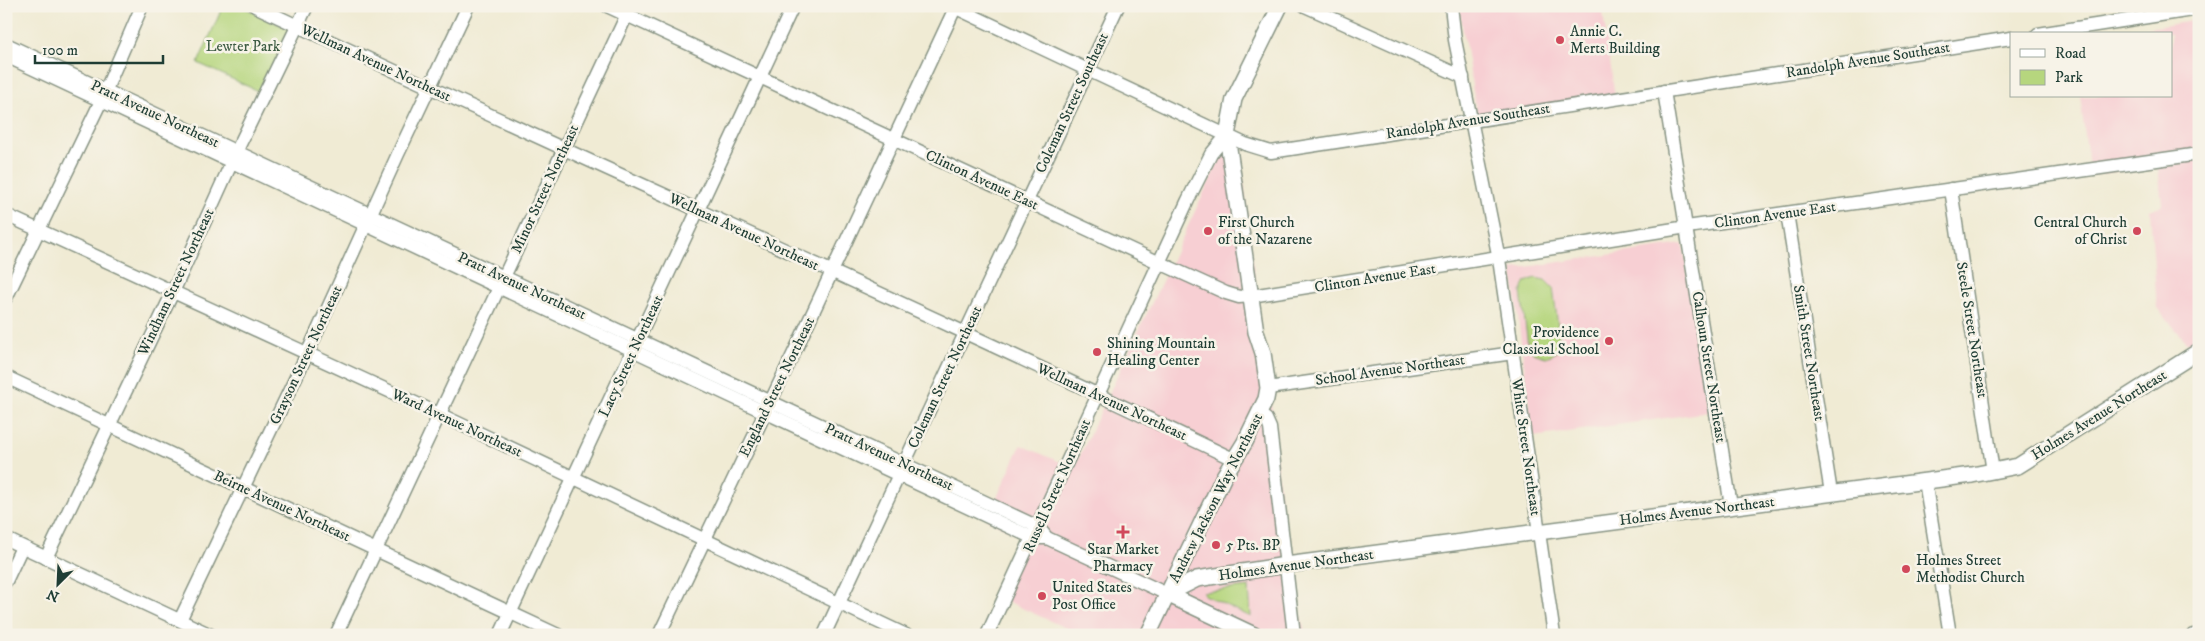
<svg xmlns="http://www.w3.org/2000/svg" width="2205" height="641" viewBox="0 0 2205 641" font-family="'IM FELL DW Pica',serif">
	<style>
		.built { fill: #f7cfd3 }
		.green { fill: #b6d67e; stroke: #6a8a59 }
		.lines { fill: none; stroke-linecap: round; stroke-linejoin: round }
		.minor-casing { stroke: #889484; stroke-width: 15 }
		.major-casing { stroke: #889484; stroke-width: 18 }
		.minor { stroke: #fff; stroke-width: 12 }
		.major { stroke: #fff; stroke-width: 15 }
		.poi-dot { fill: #d1495b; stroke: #f7f3e8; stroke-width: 2 }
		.labels { text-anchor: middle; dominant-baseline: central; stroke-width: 5; stroke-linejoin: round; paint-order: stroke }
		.poi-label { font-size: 15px; fill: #1f3d34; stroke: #f7f3e8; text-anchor: start }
		.park-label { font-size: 15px; fill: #3d5c43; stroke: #f7f3e8 }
		.street-label { font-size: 15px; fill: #1f3d34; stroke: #f7f3e8 }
	</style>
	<rect width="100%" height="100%" fill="#f7f3e8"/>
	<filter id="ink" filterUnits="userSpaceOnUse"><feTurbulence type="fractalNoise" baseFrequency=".02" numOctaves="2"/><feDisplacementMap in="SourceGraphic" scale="10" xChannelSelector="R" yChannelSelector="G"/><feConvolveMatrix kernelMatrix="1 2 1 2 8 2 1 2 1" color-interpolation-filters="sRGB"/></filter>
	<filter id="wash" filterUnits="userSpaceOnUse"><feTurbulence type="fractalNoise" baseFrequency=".0096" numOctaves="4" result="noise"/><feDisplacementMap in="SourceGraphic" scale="20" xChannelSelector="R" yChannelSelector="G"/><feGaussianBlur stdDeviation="1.12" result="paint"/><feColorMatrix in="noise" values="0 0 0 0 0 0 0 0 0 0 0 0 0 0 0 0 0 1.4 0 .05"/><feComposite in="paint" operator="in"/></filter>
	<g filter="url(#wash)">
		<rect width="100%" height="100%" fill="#f0ebd4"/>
		<g class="built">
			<polygon points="1459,6 1602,6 1615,97 1477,115"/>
			<polygon points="2199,20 2199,352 2190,346 2157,308 2150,210 2162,205 2158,166 2090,175 2080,96 2171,96 2171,34 2112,34"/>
			<polygon points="1237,122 1263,353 1272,411 1286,565 1306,635 1081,635 1000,598 1026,539 987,519 1021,445 1074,468"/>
			<polygon points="1683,244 1708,412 1533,437 1512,269"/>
		</g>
		<g class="green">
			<polygon points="223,6 241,6 289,29 262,93 198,63"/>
			<polygon points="1535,278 1545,280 1553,288 1560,342 1555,353 1546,357 1533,353 1528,345 1521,292 1526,282"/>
			<polygon points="1249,587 1251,617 1204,595 1203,592"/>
		</g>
	</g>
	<g filter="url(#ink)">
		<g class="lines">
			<g class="minor-casing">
				<g id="minor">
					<path d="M255 6C580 159 909 303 1233 459"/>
					<polyline points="607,6 1160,263 1226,293 1239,297 1251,296 1687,227 2199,154"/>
					<polyline points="952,6 1245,144 1271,152 2011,38"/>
					<polyline points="1305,6 1463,77"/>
					<polyline points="1451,6 1455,40 1499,259 1554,635"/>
					<polyline points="2038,34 2199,9"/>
					<polyline points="6,44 904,464 1038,527 1047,538 1167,594"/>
					<polyline points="6,56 1033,538 1047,538"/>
					<polyline points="1664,91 1731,506"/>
					<polyline points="1951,189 1993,472"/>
					<polyline points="1787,213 1831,493"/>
					<polyline points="6,215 439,414 906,635"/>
					<polyline points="6,298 101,101 142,6"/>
					<polyline points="6,377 558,635"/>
					<polyline points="1268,388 1513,353"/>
					<polyline points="1259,414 1266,419 1270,428 1294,635"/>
					<polyline points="1925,481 1950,635"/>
					<polyline points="6,539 211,635"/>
					<polyline points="46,558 173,292 239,146 307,6"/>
					<polyline points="6,581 22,547"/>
					<polyline points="180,620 307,354 398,154 468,6"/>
					<polyline points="336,635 631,6"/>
					<polyline points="500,635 793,6"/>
					<polyline points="659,635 800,340 956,6"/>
					<polyline points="824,635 1118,6"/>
					<polyline points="987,635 1188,200 1211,154 1227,135"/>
					<polyline points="2194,635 2199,634"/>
				</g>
			</g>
			<g class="major-casing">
				<g id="major">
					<polyline points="1167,594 1197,579 1286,565 1972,475 2018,466 2199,351"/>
					<polyline points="1167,594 1254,635"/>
					<polyline points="1148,635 1224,476 1245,442 1266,399 1268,388 1263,353 1256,332 1227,135 1234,99 1280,6"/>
				</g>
			</g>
			<use href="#minor" class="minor"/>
			<use href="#major" class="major"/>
		</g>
	</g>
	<g class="poi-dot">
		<circle cx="1560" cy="40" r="5"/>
		<circle cx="1208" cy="231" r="5"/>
		<circle cx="2137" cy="231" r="5"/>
		<circle cx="1609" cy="341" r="5"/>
		<circle cx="1097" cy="352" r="5"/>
		<path d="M1120.5 524.5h5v5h5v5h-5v5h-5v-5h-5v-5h5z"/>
		<circle cx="1216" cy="545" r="5"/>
		<circle cx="1906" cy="569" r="5"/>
		<circle cx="1042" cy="596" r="5"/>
	</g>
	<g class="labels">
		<g class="poi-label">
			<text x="1570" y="31">Annie C.<tspan x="1570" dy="17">Merts Building</tspan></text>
			<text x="1218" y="222">First Church<tspan x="1218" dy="17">of the Nazarene</tspan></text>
			<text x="2127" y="222" text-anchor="end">Central Church<tspan x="2127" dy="17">of Christ</tspan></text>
			<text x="1599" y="332" text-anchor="end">Providence<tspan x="1599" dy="17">Classical School</tspan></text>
			<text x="1107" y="343">Shining Mountain<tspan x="1107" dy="17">Healing Center</tspan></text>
			<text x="1226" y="545">5 Pts. BP</text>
			<text x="1123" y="549" text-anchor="middle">Star Market<tspan x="1123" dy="17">Pharmacy</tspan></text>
			<text x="1916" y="560">Holmes Street<tspan x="1916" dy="17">Methodist Church</tspan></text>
			<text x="1052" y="587">United States<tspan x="1052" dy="17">Post Office</tspan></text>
		</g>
		<g class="park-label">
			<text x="243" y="46">Lewter Park</text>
		</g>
		<g class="street-label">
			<text transform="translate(1868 60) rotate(-9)">Randolph Avenue Southeast</text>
			<text transform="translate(376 63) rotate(25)">Wellman Avenue Northeast</text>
			<text transform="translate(1072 103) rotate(-65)">Coleman Street Southeast</text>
			<text transform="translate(155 114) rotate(25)">Pratt Avenue Northeast</text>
			<text transform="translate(1468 121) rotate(-9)">Randolph Avenue Southeast</text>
			<text transform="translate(982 180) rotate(25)">Clinton Avenue East</text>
			<text transform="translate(545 189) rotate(-65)">Minor Street Northeast</text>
			<text transform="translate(1775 215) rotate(-8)">Clinton Avenue East</text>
			<text transform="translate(744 232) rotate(25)">Wellman Avenue Northeast</text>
			<text transform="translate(1375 278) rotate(-9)">Clinton Avenue East</text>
			<text transform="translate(176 282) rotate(-65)">Windham Street Northeast</text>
			<text transform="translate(522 286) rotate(25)">Pratt Avenue Northeast</text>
			<text transform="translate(1972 330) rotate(81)">Steele Street Northeast</text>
			<text transform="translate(1809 353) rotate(81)">Smith Street Northeast</text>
			<text transform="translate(306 355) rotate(-65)">Grayson Street Northeast</text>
			<text transform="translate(631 356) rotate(-65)">Lacy Street Northeast</text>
			<text transform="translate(1709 367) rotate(81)">Calhoun Street Northeast</text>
			<text transform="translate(1390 370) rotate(-8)">School Avenue Northeast</text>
			<text transform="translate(945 377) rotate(-65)">Coleman Street Northeast</text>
			<text transform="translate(777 387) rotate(-64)">England Street Northeast</text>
			<text transform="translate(1112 402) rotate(25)">Wellman Avenue Northeast</text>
			<text transform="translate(2099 415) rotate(-32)">Holmes Avenue Northeast</text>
			<text transform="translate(457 423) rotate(25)">Ward Avenue Northeast</text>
			<text transform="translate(1526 447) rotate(82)">White Street Northeast</text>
			<text transform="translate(889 457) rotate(25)">Pratt Avenue Northeast</text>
			<text transform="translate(1057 486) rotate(-66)">Russell Street Northeast</text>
			<text transform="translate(1216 498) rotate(-63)">Andrew Jackson Way Northeast</text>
			<text transform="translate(282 506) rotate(25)">Beirne Avenue Northeast</text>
			<text transform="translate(1697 511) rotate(-7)">Holmes Avenue Northeast</text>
			<text transform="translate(1296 565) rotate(-8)">Holmes Avenue Northeast</text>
		</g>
	</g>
	<rect width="2205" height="641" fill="none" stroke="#f7f3e8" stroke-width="25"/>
	<rect x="2010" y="32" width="162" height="65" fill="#f7f3e8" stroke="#a1aaa0"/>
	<rect x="2020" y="49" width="25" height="8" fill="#ffffff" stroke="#a1aaa0"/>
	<text x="2055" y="58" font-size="15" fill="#1f3d34">Road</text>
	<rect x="2020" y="70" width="25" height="15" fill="#b6d67e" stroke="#a1aaa0"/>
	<text x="2055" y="82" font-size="15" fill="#1f3d34">Park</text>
	<g transform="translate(58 584) rotate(204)" stroke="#f7f3e8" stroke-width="4" paint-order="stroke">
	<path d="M0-4L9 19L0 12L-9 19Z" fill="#1f3d34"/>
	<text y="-8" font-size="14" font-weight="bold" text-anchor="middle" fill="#1f3d34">N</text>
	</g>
	<path d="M35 55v8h128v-8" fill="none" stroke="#1f3d34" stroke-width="2.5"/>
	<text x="42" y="55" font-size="15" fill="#1f3d34" stroke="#f7f3e8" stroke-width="4" paint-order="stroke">100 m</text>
</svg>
